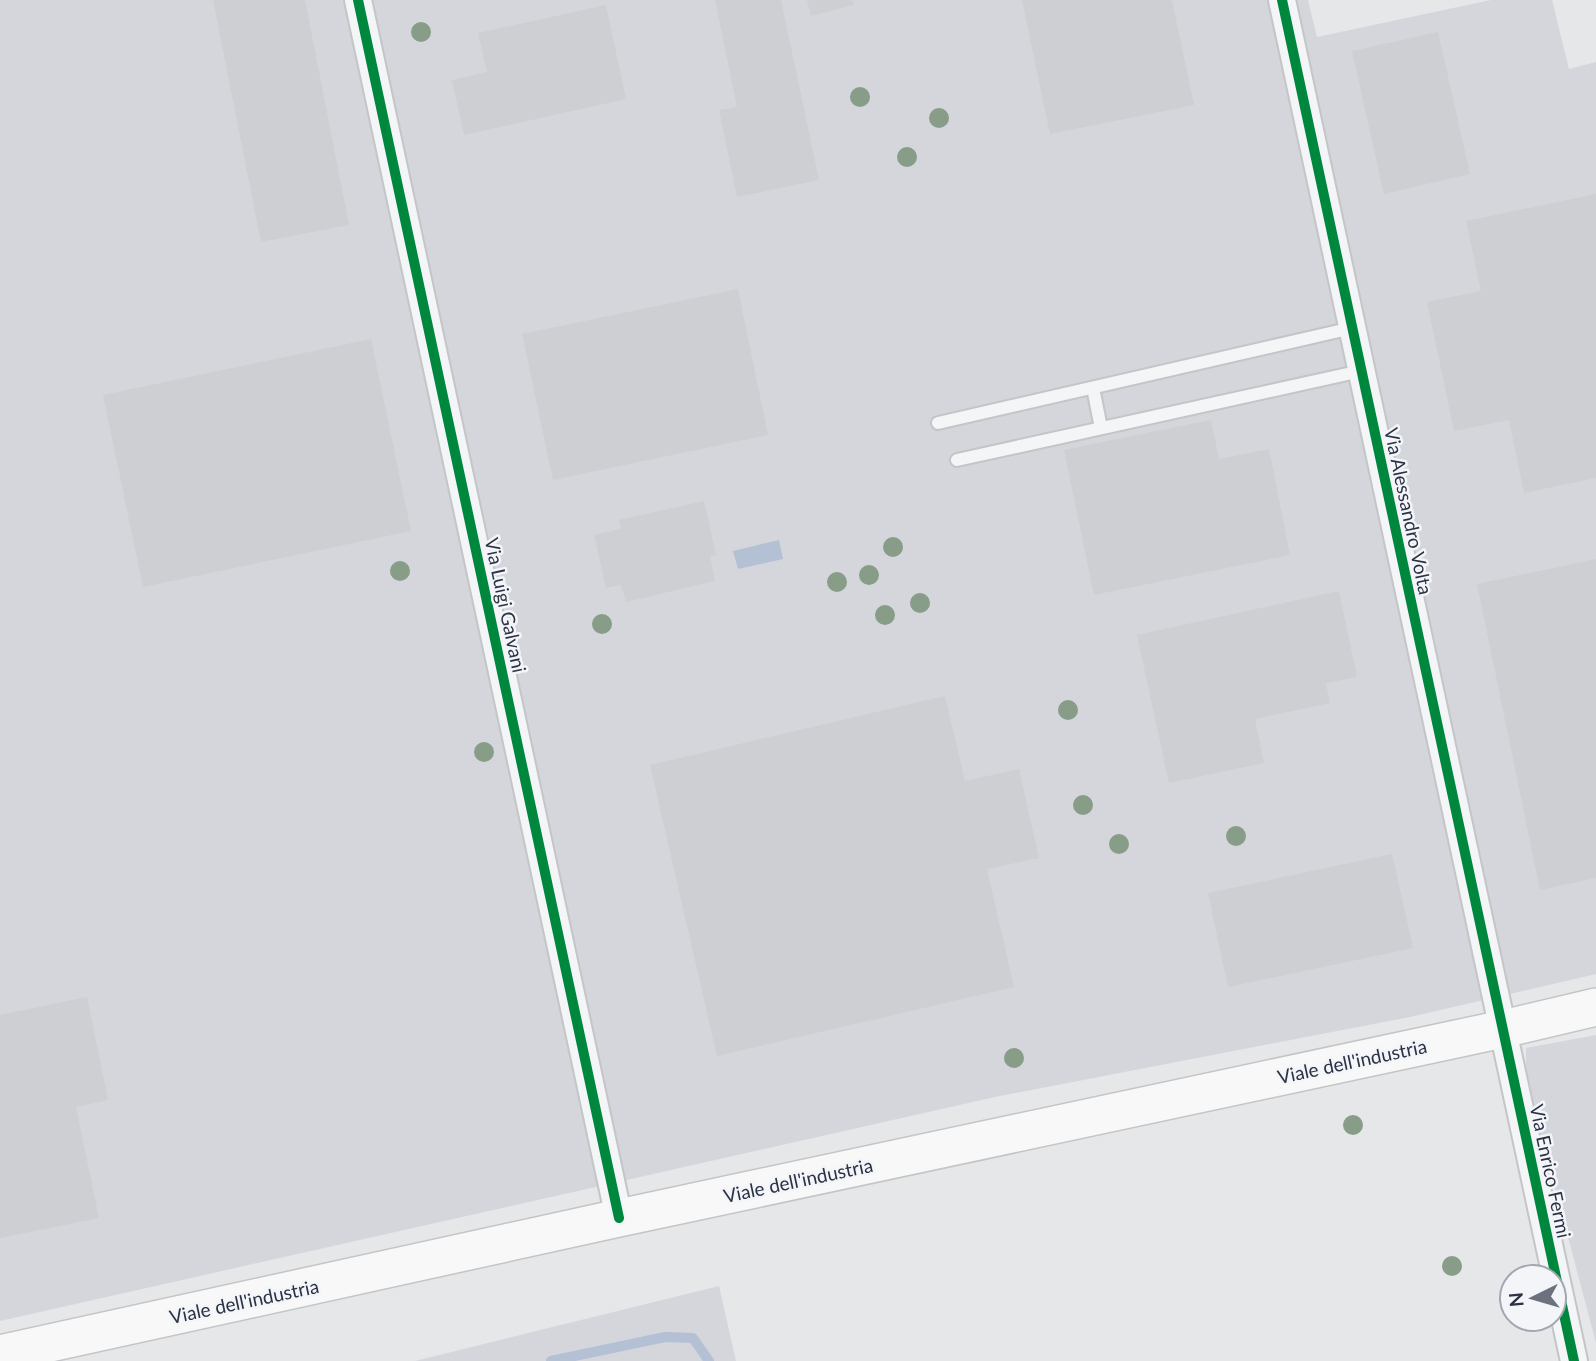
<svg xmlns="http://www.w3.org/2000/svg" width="1596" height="1361" viewBox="0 0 1596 1361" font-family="Lato,sans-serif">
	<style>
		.built { fill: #d4d6dc }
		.water { fill: #b4c0d4 }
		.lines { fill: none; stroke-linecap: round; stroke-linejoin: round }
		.stream { stroke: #b4c0d4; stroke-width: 10 }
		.building { fill: #cecfd2 }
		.lane-casing { stroke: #c3c5c7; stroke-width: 16 }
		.street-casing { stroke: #c3c5c7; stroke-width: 30 }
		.secondary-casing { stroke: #c3c5c7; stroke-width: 40 }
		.lane { stroke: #f4f5f7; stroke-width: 12 }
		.street { stroke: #f4f5f7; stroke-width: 26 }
		.secondary { stroke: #f8f8f8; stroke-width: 37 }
		.cycleway-casing { stroke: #f3f5f9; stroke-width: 15 }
		.cycleway { stroke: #00873e; stroke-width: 10 }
		.tree { fill: #889d88 }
		.labels { text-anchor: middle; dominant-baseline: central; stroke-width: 5; stroke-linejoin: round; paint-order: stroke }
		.street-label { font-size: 19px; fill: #2b3244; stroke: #f3f5f9 }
	</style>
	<rect width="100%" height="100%" fill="#e5e7e9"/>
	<g class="built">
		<polygon points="0,0 1308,0 1317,37 1491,0 1552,0 1569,69 1596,62 1596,974 1410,1017 995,1097 0,1321"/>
		<polygon points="1596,1035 1596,1343 1526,1078 1526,1048"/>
		<polygon points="719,1286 736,1361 415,1361"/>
	</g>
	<polygon class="water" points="779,540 783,559 738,569 733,551"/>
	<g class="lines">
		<polyline class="stream" points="551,1361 665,1337 693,1338 709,1361"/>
	</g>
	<g class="building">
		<polygon points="213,0 305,0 349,225 261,242"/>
		<polygon points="715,0 781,0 819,180 737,197 719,110 737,107"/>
		<polygon points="807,0 852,0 854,5 811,16"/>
		<polygon points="1022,0 1172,0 1194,105 1050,134"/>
		<polygon points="606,5 626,99 464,135 452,80 487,72 478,33"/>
		<polygon points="1438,32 1470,174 1384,194 1352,51"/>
		<polygon points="1596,194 1596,478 1524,493 1509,420 1454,431 1427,302 1481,291 1466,221"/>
		<polygon points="738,289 768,435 553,480 522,334"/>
		<polygon points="371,339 411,531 143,587 103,395"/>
		<polygon points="1211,420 1219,459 1269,449 1290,555 1094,595 1064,450"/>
		<polygon points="704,501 716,555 710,556 715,581 626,602 621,585 606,588 594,535 621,529 619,520"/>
		<polygon points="1596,559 1596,878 1540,890 1477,584"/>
		<polygon points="1339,591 1357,677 1326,683 1330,703 1255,719 1264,763 1169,783 1137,635"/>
		<polygon points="945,696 965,781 1019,769 1039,858 987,869 1014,987 717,1056 650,765"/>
		<polygon points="1392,854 1413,948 1228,987 1208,893"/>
		<polygon points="87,997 108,1100 76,1107 99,1218 0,1238 0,1015"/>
	</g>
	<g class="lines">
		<g class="lane-casing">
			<g id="lane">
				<polyline points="1093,388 1101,428"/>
				<polyline points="938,423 1352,328"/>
				<polyline points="957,460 1361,371"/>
			</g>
		</g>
		<g class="street-casing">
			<g id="street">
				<polyline points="358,0 619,1218"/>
				<polyline points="1282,0 1574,1361"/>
			</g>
		</g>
		<g class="secondary-casing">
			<polyline id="secondary" points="0,1354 619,1218 1503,1029 1596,1007"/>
		</g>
		<use href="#lane" class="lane"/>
		<use href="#street" class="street"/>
		<use href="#secondary" class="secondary"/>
		<g class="cycleway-casing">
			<g id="cycleway">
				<polyline points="358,0 619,1218"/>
				<polyline points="1282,0 1574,1361"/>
			</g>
		</g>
		<use href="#cycleway" class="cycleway"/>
	</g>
	<g class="tree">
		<circle cx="421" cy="32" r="10"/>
		<circle cx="860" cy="97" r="10"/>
		<circle cx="939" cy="118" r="10"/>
		<circle cx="907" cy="157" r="10"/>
		<circle cx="893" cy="547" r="10"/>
		<circle cx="400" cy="571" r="10"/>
		<circle cx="869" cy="575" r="10"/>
		<circle cx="837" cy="582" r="10"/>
		<circle cx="920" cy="603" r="10"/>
		<circle cx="885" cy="615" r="10"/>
		<circle cx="602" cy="624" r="10"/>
		<circle cx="1068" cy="710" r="10"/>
		<circle cx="484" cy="752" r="10"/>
		<circle cx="1083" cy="805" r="10"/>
		<circle cx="1236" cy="836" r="10"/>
		<circle cx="1119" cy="844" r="10"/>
		<circle cx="1014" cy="1058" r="10"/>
		<circle cx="1353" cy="1125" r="10"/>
		<circle cx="1452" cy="1266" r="10"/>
	</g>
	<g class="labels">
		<g class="street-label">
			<text transform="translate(1409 511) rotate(78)">Via Alessandro Volta</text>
			<text transform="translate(506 605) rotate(78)">Via Luigi Galvani</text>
			<text transform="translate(1352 1061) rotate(-12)">Viale dell'industria</text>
			<text transform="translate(1551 1171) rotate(78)">Via Enrico Fermi</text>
			<text transform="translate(798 1180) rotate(-12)">Viale dell'industria</text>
			<text transform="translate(244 1301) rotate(-12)">Viale dell'industria</text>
		</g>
	</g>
	<g transform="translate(1533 1298) rotate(265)"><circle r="33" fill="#f3f5f9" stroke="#a3a7b1" stroke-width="2"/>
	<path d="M0-5L12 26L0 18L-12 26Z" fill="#6c717e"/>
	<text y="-10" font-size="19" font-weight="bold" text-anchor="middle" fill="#2b3244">N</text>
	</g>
</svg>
